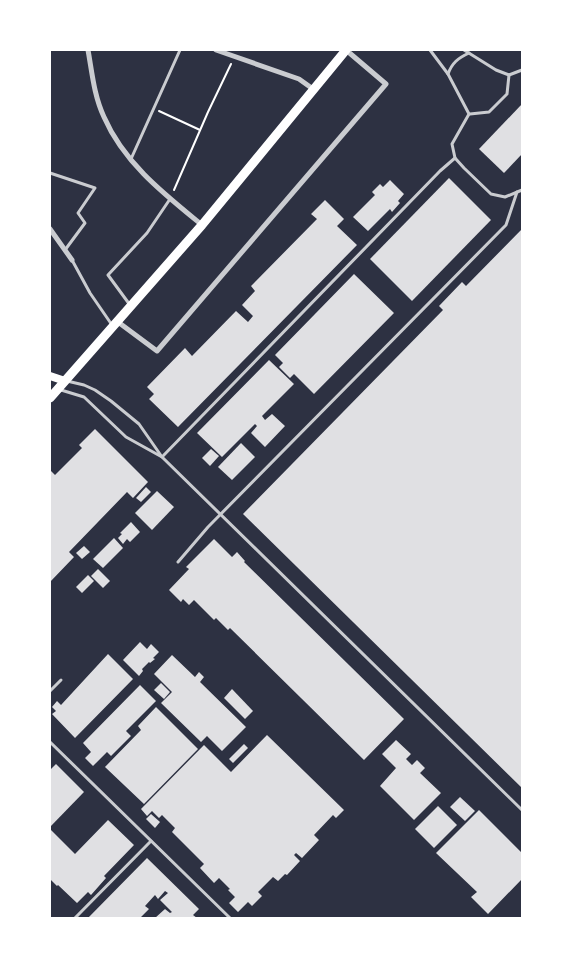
<svg xmlns="http://www.w3.org/2000/svg" width="572" height="968" viewBox="0 0 572 968" font-family="Lato,sans-serif">
	<style>
		.building { fill: #e0e0e3 }
		.lines { fill: none; stroke-linecap: round; stroke-linejoin: round }
		.path { stroke: #fff; stroke-width: 2 }
		.service { stroke: #caccd0; stroke-width: 3 }
		.minor { stroke: #caccd0; stroke-width: 5 }
		.secondary { stroke: #fff; stroke-width: 8 }
		.primary { stroke: #fff; stroke-width: 9 }
	</style>
	<rect width="100%" height="100%" fill="#2d3142"/>
	<g class="building">
		<polygon points="522,104 522,154 504,173 479,149"/>
		<polygon points="449,178 491,220 412,301 370,259"/>
		<polygon points="390,180 404,194 398,201 400,203 392,212 390,209 368,231 353,217 375,195 372,192 380,184 383,187"/>
		<polygon points="325,200 344,219 337,226 357,245 178,427 149,399 154,394 147,387 185,348 192,356 236,311 248,322 253,316 242,305 255,291 251,286 317,219 311,214"/>
		<polygon points="522,229 522,788 243,514 443,310 439,306 462,282 466,286"/>
		<polygon points="354,274 394,313 314,394 294,374 290,378 279,367 283,363 275,355"/>
		<polygon points="269,360 294,384 262,416 265,420 272,414 285,426 265,447 251,433 257,426 255,424 222,457 197,433"/>
		<polygon points="95,429 148,482 133,498 127,492 69,552 74,557 50,582 50,472 51,471 55,475 82,448 79,445"/>
		<polygon points="241,443 255,457 232,480 218,467"/>
		<polygon points="211,449 219,456 210,466 202,458"/>
		<polygon points="146,487 151,492 141,502 136,498"/>
		<polygon points="157,491 174,507 152,530 135,513"/>
		<polygon points="131,522 140,532 130,542 127,539 123,544 118,538 122,534 120,533"/>
		<polygon points="114,538 123,548 103,568 93,559"/>
		<polygon points="214,539 232,557 237,552 245,561 244,562 404,719 364,760 230,628 228,630 216,618 214,620 194,600 189,605 183,599 181,602 169,590 189,569 186,567"/>
		<polygon points="84,546 90,552 82,559 76,553"/>
		<polygon points="98,569 110,581 103,588 91,576"/>
		<polygon points="88,575 94,581 82,593 76,587"/>
		<polygon points="140,642 147,649 151,644 159,652 153,658 155,659 150,663 149,662 142,669 143,671 139,676 123,660"/>
		<polygon points="108,654 133,679 75,738 52,714 56,711 52,707 57,701 61,705"/>
		<polygon points="172,655 195,677 199,672 204,677 200,682 246,727 222,751 207,736 201,742 161,703 172,692 154,674"/>
		<polygon points="161,683 170,692 164,699 154,690"/>
		<polygon points="140,685 156,701 126,731 131,736 111,756 107,752 93,766 85,758 91,752 83,743"/>
		<polygon points="232,689 253,711 245,719 224,698"/>
		<polygon points="156,707 198,749 144,804 105,767 141,730 138,726"/>
		<polygon points="267,735 344,810 336,818 333,815 314,835 319,840 302,858 296,853 294,855 300,861 287,875 285,874 278,881 273,877 258,892 262,896 252,906 248,902 238,912 229,903 235,897 228,890 230,889 219,878 214,883 200,868 204,864 172,832 175,828 162,815 159,818 152,811 147,816 141,809 204,745 231,772"/>
		<polygon points="396,740 411,754 406,759 412,765 417,760 425,768 420,773 441,793 414,820 380,786 396,768 382,754"/>
		<polygon points="244,744 248,748 233,763 229,759"/>
		<polygon points="56,764 84,792 50,827 50,770"/>
		<polygon points="460,797 475,811 465,821 450,807"/>
		<polygon points="438,806 457,825 434,848 415,829"/>
		<polygon points="479,810 522,853 522,879 488,914 471,897 477,892 436,853"/>
		<polygon points="151,814 160,822 155,828 146,819"/>
		<polygon points="108,820 134,845 104,876 106,878 91,895 88,892 77,903 58,885 57,886 50,879 50,829 75,854"/>
		<polygon points="147,858 199,909 193,915 197,918 155,918 165,909 170,913 172,912 160,900 168,893 165,891 158,899 155,895 145,906 149,909 140,918 88,918"/>
	</g>
	<g class="lines">
		<g class="path">
			<polyline points="159,111 200,130"/>
			<polyline points="174,190 208,112 231,64"/>
		</g>
		<g class="service">
			<polyline points="430,50 448,74 469,114 452,144 455,158 464,168 491,194 505,197 522,190"/>
			<polyline points="464,50 496,70 509,75 522,70"/>
			<path d="M448 74C452 63 458 58 469 53"/>
			<polyline points="470,114 489,112 507,94 509,75"/>
			<polyline points="131,159 180,50"/>
			<polyline points="50,173 95,188 78,213 85,223 65,250"/>
			<polyline points="72,260 90,293 112,325"/>
			<polyline points="130,305 108,275 147,233 170,199"/>
			<polyline points="67,381 84,385 95,390 111,401 139,424 162,457 440,171 455,158"/>
			<polyline points="61,390 84,397 126,437 162,457 522,810"/>
			<polyline points="178,562 208,527 506,225 517,192"/>
			<polyline points="50,691 61,680"/>
			<polyline points="50,742 230,918"/>
			<polyline points="75,918 151,841"/>
		</g>
		<g class="minor">
			<path d="M88 50C92 72 94 96 104 117 124 163 164 194 202 225"/>
			<polyline points="216,50 299,79 313,89"/>
			<polyline points="50,229 72,260"/>
			<polyline points="118,322 157,351 386,84 346,50"/>
		</g>
		<polyline class="secondary" points="50,376 65,381"/>
		<polyline class="primary" points="50,398 202,225 346,50"/>
	</g>
	<rect width="572" height="968" fill="none" stroke="#ffffff" stroke-width="102"/>
</svg>
